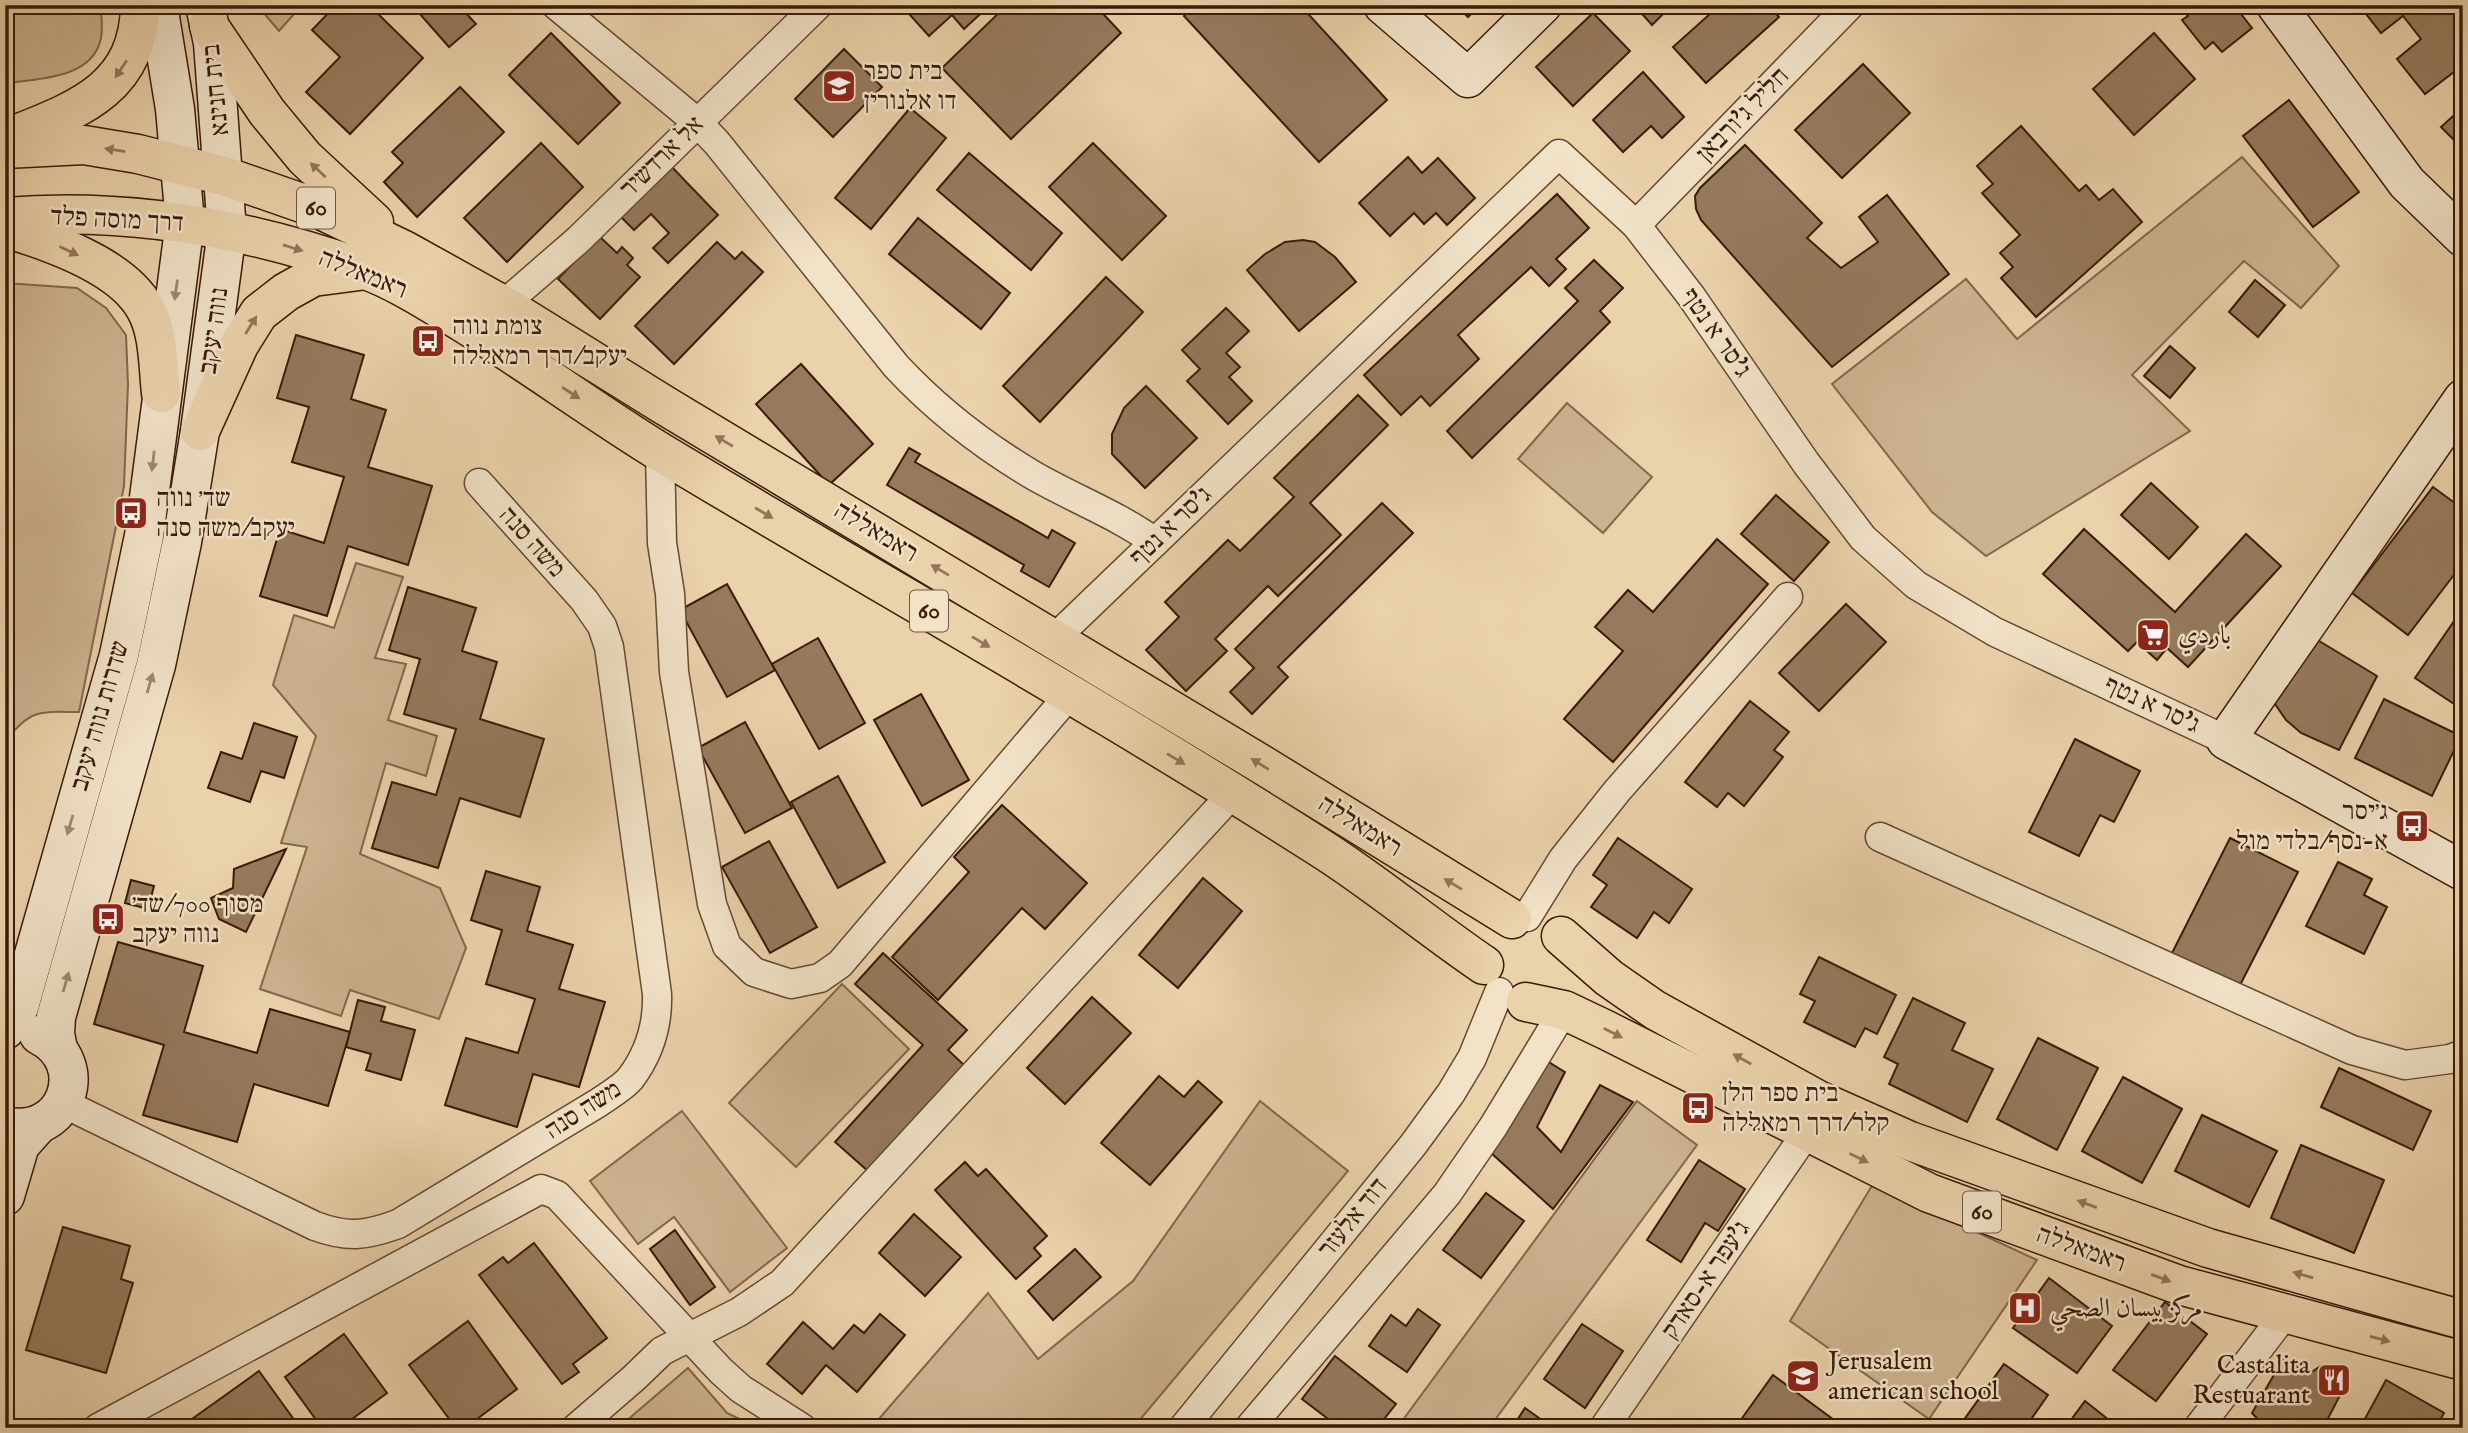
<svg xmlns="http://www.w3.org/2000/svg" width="2468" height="1433" viewBox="0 0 2468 1433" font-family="'IM FELL English',Amiri,'Frank Ruhl Libre',serif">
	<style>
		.green { fill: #ccb38f; stroke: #82674c; stroke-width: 2 }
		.building { fill: #957a5d; stroke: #391b08; stroke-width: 2 }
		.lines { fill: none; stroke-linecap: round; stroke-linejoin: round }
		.street-casing { stroke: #654931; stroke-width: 31 }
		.secondary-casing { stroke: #391b08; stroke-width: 41 }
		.highway-casing { stroke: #391b08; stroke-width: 41 }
		.street { stroke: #f1e2c8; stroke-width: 28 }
		.secondary { stroke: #f1e2c8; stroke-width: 38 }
		.highway { stroke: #ead2ab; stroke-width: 38 }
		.oneway { fill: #92765a }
		.oneway2 { fill: #9e8872 }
		.labels { text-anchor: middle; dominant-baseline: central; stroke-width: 5; stroke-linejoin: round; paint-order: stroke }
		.shield { fill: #f1e2c8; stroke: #705742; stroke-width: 2 }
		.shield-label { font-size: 24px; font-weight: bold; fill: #391b08 }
		.poi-label { font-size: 26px; fill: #391b08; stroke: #f1e2c8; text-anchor: start }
		.street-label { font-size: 26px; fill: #391b08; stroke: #f1e2c8 }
	</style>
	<rect width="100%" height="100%" fill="#ead2ab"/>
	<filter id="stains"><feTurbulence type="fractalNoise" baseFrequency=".00286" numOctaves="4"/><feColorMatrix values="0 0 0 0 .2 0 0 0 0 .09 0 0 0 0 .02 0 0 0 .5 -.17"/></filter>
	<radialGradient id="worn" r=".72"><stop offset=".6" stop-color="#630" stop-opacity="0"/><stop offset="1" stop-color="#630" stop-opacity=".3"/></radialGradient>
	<g class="green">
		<path d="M5 5H101C101 15 103 28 101 38 93 79 38 79 5 83Z"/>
		<polygon points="257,5 302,5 279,31"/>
		<polygon points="2242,157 2339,266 2301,308 2244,261 2132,375 2190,431 1986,556 1932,512 1832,384 1966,279 2017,339"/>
		<path d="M5 283 77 288 106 308 126 335 128 384 124 486 79 712C39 712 32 708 5 741Z"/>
		<polygon points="1567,403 1652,477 1603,533 1518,459"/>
		<polygon points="356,563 403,577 375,658 406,664 388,720 437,736 426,776 386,763 360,854 440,888 466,948 439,1019 350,990 341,1016 260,989 307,847 281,843 316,736 273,685 294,615 334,628"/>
		<polygon points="842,984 909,1049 796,1167 729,1103"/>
		<polygon points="1260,1101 1348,1171 1133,1428 871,1428 988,1293 1038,1359 1133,1281"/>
		<polygon points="1637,1101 1697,1145 1489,1428 1397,1428"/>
		<polygon points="682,1111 787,1248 730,1292 674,1217 638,1244 590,1181"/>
		<polygon points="1873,1184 2037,1260 1929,1419 1790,1321"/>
		<polygon points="688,1368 727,1413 758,1428 618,1428"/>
	</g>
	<g class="building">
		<polygon points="336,5 369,5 423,58 350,134 306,92 340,57 312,30"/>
		<polygon points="412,5 471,5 464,11 476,24 449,47"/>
		<polygon points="901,5 988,5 989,6 964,29 952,15 929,36"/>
		<polygon points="1007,5 1095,5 1121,33 1011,139 942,68"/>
		<polygon points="1195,5 1300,5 1387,100 1319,162 1184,16"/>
		<polygon points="1456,5 1480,5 1468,17"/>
		<polygon points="1634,5 1672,5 1652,25"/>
		<polygon points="1720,5 1768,5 1779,17 1706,83 1673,47"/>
		<polygon points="2179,5 2234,5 2252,28 2222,52 2213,42 2205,49 2182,20 2188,16"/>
		<polygon points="2359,5 2463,5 2461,18 2463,20 2463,65 2425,94 2397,59 2421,39 2403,16 2381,33"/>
		<polygon points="1593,13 1630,51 1573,106 1536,67"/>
		<polygon points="551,33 620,103 578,144 509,75"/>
		<polygon points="2154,33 2195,79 2134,135 2093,89"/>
		<polygon points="844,49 882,87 833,137 795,99"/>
		<polygon points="1863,64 1910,113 1842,178 1795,130"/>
		<polygon points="1643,72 1684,117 1662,138 1651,126 1623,152 1593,120"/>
		<polygon points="460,87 504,132 417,217 384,182 403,163 392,152"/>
		<polygon points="2289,100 2359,192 2313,227 2243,136"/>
		<polygon points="2463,107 2463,149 2441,127"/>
		<polygon points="910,108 946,138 871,229 835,198"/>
		<polygon points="2021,126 2079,191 2086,185 2099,200 2113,189 2142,222 2036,317 2001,278 2013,267 2000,253 2020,235 1982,193 1993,184 1977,166"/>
		<polygon points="541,143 583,187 507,262 464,218"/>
		<polygon points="1093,143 1166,216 1122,260 1049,187"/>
		<polygon points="1745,145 1822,223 1807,238 1841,268 1878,242 1859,217 1887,195 1949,274 1832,367 1701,220 1696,209 1695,196 1700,188"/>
		<polygon points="969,153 1062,233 1031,270 937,190"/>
		<polygon points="1408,157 1422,173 1438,158 1475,198 1447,225 1436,213 1424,224 1414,213 1390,236 1359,203"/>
		<polygon points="669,164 718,215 668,263 653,248 669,233 651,214 634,230 617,213"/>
		<polygon points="1557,194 1589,228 1556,259 1566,269 1549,286 1531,267 1458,335 1479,359 1430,406 1421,396 1401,415 1364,375"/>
		<polygon points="918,218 1010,293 981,329 889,254"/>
		<polygon points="599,236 617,253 622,247 633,258 627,265 640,277 600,319 558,279"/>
		<polygon points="1303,240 1315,242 1335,257 1356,282 1299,331 1247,270 1265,254 1285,242"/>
		<polygon points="717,242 735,259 742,252 763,272 674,364 635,326"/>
		<polygon points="1594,260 1623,288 1600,311 1610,322 1472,458 1447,431 1578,301 1565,288"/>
		<polygon points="1106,277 1143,312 1040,422 1003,386"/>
		<polygon points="2255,280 2285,305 2258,337 2229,312"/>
		<polygon points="1226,308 1249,331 1226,353 1240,367 1229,377 1252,401 1228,424 1187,381 1200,369 1182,350"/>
		<polygon points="296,335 364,355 351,399 386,410 368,467 432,486 408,565 348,546 327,616 260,596 280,529 324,543 344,477 292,462 309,407 277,398"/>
		<polygon points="2170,346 2195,368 2170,398 2144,376"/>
		<polygon points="801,364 873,444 829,485 756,404"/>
		<polygon points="1146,386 1197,438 1145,488 1112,454 1112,434 1124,408"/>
		<polygon points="1358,395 1388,425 1310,503 1341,535 1278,596 1268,586 1215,639 1227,651 1186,691 1146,650 1179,617 1165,602 1228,540 1240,551 1294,497 1274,478"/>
		<polygon points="909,448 920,454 915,462 1048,538 1052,530 1075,543 1049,587 1021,571 1024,565 887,485"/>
		<polygon points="2151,483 2198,527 2169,559 2121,515"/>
		<polygon points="2433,487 2463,509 2460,517 2463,519 2463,563 2408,635 2352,593"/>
		<polygon points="1776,495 1829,542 1794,581 1741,534"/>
		<polygon points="1382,503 1413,533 1278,667 1288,677 1252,714 1230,692 1254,668 1235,649"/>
		<polygon points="2084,529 2175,612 2246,534 2281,566 2188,667 2167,648 2157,660 2137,642 2128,651 2043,574"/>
		<polygon points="1717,539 1768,584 1613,762 1564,719 1623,651 1595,627 1628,590 1653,612"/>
		<polygon points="727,584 775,670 727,697 680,610"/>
		<polygon points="408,587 476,608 462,651 497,662 480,719 544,739 520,817 460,798 438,868 372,848 392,782 436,795 456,729 404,714 420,659 389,650"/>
		<polygon points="1846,604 1886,642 1819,711 1779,673"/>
		<polygon points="2463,608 2463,710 2415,678"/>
		<polygon points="2311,636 2377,676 2339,750 2301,733 2286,720 2275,704 2276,684"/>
		<polygon points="818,638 865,723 819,749 772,664"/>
		<polygon points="921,694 969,780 922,806 874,720"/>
		<polygon points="2384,699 2461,736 2432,796 2355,758"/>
		<polygon points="1750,701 1789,732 1774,750 1783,757 1744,806 1728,793 1717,807 1685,782"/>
		<polygon points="745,722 792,808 745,833 698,748"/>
		<polygon points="254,723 297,737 284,778 261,771 250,802 208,788 221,752 242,759"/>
		<polygon points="2075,739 2140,771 2114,822 2100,815 2079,856 2029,832"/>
		<polygon points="838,776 885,862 838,888 791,802"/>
		<polygon points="2461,790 2463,791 2463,809 2456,805"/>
		<polygon points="1002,805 1087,883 1045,929 1022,908 938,1000 892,957 969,872 954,857"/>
		<polygon points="1618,838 1692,889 1669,923 1654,912 1637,938 1591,907 1607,885 1593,875"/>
		<polygon points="2230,838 2298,872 2237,991 2170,957"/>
		<polygon points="769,841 817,927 770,953 722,867"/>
		<polygon points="286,849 246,932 219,919 211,898 233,888 234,869"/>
		<polygon points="2338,862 2372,879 2364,895 2387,907 2364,954 2306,926"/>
		<polygon points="486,871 540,887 527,931 573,945 559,989 605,1002 579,1087 533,1074 517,1127 445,1105 466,1038 518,1053 535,999 486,984 502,930 471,920"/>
		<polygon points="1203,878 1242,911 1178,988 1139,955"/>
		<polygon points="131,880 154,886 148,909 125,903"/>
		<polygon points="118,942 203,966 184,1032 257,1053 270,1009 350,1032 328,1106 254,1084 237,1142 143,1115 164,1045 94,1024"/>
		<polygon points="883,953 967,1030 948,1050 964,1065 868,1171 835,1142 923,1045 855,984"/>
		<polygon points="1819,957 1896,995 1877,1034 1865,1028 1855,1047 1804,1022 1815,1001 1800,994"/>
		<polygon points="1092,997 1131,1033 1065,1104 1027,1068"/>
		<polygon points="1913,998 1965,1023 1952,1050 1993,1069 1967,1122 1889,1084 1898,1064 1884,1057"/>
		<polygon points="358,1000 385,1007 381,1021 415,1030 401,1080 366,1070 371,1054 346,1047"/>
		<polygon points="2038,1038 2098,1068 2057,1150 1997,1119"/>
		<polygon points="1547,1061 1565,1072 1537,1127 1561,1152 1600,1085 1633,1102 1553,1209 1490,1152"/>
		<polygon points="2339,1068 2431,1111 2413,1150 2321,1107"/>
		<polygon points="1159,1076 1184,1097 1198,1081 1222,1102 1150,1185 1101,1143"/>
		<polygon points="2123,1077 2182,1109 2142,1183 2082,1151"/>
		<polygon points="2202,1115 2277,1151 2249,1207 2175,1171"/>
		<polygon points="2301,1145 2384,1180 2354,1253 2271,1218"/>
		<polygon points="1699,1160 1745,1189 1718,1231 1705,1223 1681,1262 1647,1240"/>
		<polygon points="965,1162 978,1176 986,1169 1047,1236 1034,1248 1041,1256 1016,1279 935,1190"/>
		<polygon points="1486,1193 1524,1221 1481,1278 1443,1250"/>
		<polygon points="914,1214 961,1257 925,1296 879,1253"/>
		<polygon points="63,1227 130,1246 121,1279 133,1283 106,1373 26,1350"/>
		<polygon points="675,1230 715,1287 690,1305 650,1249"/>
		<polygon points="534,1243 607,1338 573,1364 579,1372 562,1384 479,1275 503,1257 508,1263"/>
		<polygon points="1075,1249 1101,1277 1053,1320 1028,1291"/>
		<polygon points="2049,1278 2112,1326 2077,1373 2013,1328"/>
		<polygon points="2165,1302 2207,1334 2156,1401 2113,1370"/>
		<polygon points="1418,1309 1440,1325 1407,1372 1369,1346 1391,1315 1406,1326"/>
		<polygon points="880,1314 905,1335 857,1392 826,1365 802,1394 767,1364 803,1322 833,1349 854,1325 864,1333"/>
		<polygon points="468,1321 517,1389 465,1428 456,1428 409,1365"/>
		<polygon points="1582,1324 1623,1351 1585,1408 1544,1379"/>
		<polygon points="344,1334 387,1393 340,1428 322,1428 285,1377"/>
		<polygon points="1335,1356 1396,1404 1377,1428 1340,1428 1302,1399"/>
		<polygon points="2283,1359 2310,1373 2321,1366 2348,1380 2323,1428 2266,1428 2252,1413"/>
		<polygon points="2004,1364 2048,1395 2025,1428 1958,1428"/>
		<polygon points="259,1371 300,1428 188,1428 185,1424"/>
		<polygon points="1773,1375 1845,1428 1735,1428"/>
		<polygon points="2386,1380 2444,1413 2436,1428 2360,1428"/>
		<polygon points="2085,1401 2119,1428 2065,1428"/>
		<polygon points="1525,1408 1553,1428 1512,1428"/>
	</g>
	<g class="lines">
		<g class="street-casing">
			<g id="street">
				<path d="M556 5 698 123 717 143 896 366C936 409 981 444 1031 474 1072 498 1116 514 1155 542"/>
				<polyline points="1636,225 1850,5"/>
				<polyline points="503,305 578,240 818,5"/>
				<polyline points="660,451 662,543 670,594 674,672 712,904 727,946 754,972 791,984 820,978 840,964 1069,695"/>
				<polyline points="1054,639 1559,154 1636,225 1691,296 1806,463 1863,538 1916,585 1995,632 2226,740"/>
				<polyline points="1880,837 2352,1050 2405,1065 2450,1059 2463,1054"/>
				<polyline points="1527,917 1563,859 1617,791 1788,597"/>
				<path d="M63 1103 315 1226C348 1238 365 1236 398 1224L598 1103C608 1096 622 1088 630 1079 649 1054 658 1025 657 994L609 647 602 626 584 600 479 483"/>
				<polyline points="98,1428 541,1189 557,1195 721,1371 741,1389 802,1428"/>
				<polyline points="576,1428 634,1378 662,1351 739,1312 782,1283 1233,793"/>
				<polyline points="1183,1428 1413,1145 1451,1093 1472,1058 1499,992"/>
				<polyline points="1249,1428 1447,1194 1493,1127 1564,1010"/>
				<polyline points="1604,1428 1807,1132"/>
				<polyline points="2198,1428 2285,1314"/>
			</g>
		</g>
		<g class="secondary-casing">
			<g id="secondary">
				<polyline points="1383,5 1468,78 1542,5"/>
				<polyline points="2276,5 2407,183 2463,237"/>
				<polyline points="2463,399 2226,740 2463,871"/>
				<polyline points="5,1030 19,1007 119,655 144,536 185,222 175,109 158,5"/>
				<polyline points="58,1049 55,1034 56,1017 156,665 182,542 200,431 227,231 213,43 205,5"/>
				<path d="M5 1126C66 1140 94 1063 39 1035"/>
				<polyline points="5,1196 20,1145 37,1126"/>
			</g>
		</g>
		<g class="highway-casing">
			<g id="highway">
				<polyline points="209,26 267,112 305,158 374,222"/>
				<path d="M7 138C74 111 139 91 140 5"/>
				<polyline points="5,149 84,145 138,154 224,176 319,209 404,250 503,305 664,405 1261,764 1512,919"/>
				<path d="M5 217C127 207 248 228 363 269 394 280 424 299 452 316 525 360 593 411 665 455 883 586 1105 710 1319 847 1376 883 1428 927 1484 965"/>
				<path d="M5 228C49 241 121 265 145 308 159 332 158 366 161 393"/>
				<polyline points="200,431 239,345 259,313 286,292 313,277 359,271"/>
				<polyline points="1561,936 1609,978 1655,1010 1818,1100 1910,1141 2208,1248 2463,1320"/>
				<polyline points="1526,1002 1564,1010 1606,1030 1929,1193 2179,1285 2463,1361"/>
			</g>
		</g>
		<use href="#street" class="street"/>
		<use href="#secondary" class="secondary"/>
		<use href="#highway" class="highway"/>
	</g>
	<defs><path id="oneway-solid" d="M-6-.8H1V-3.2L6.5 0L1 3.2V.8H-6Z" transform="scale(1.75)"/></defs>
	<g class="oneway">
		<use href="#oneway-solid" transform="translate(121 69) rotate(124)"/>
		<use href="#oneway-solid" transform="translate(115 150) rotate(-171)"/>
		<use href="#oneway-solid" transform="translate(318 170) rotate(-137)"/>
		<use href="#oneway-solid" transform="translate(293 248) rotate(17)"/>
		<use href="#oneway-solid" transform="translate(69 251) rotate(25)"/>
		<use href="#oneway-solid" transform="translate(251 325) rotate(-58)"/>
		<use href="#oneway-solid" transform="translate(571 393) rotate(33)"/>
		<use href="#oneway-solid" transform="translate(724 441) rotate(-149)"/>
		<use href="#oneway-solid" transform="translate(764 513) rotate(31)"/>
		<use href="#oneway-solid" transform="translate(940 570) rotate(-149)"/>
		<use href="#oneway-solid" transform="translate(981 642) rotate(31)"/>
		<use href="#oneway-solid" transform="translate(1176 759) rotate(31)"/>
		<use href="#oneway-solid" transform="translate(1260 764) rotate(-148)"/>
		<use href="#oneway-solid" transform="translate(1453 884) rotate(-149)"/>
		<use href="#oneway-solid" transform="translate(1613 1033) rotate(27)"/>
		<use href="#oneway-solid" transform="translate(1742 1059) rotate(-151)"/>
		<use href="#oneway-solid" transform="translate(1859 1158) rotate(26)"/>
		<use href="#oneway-solid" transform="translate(2087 1204) rotate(-160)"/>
		<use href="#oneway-solid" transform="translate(2303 1275) rotate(-164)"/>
		<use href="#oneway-solid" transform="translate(2161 1278) rotate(20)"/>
		<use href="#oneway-solid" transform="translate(2380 1339) rotate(15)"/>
	</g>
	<g class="oneway2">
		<use href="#oneway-solid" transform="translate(176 290) rotate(98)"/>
		<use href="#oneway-solid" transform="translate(153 461) rotate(97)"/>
		<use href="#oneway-solid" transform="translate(150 683) rotate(-74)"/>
		<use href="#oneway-solid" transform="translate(70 825) rotate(106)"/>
		<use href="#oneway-solid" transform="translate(66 982) rotate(-74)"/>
	</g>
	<defs>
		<g id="school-square" transform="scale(1.75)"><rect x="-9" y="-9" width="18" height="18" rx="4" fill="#8f2418" stroke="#f1e2c8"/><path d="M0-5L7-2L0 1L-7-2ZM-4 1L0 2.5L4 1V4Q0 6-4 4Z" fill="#fff"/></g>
		<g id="bus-square" transform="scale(1.75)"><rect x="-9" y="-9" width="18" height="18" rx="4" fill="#8f2418" stroke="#f1e2c8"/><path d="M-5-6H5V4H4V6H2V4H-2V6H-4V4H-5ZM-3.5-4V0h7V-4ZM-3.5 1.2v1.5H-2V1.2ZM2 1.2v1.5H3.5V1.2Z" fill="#fff"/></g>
		<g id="supermarket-square" transform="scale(1.75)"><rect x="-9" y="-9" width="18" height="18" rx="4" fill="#8f2418" stroke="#f1e2c8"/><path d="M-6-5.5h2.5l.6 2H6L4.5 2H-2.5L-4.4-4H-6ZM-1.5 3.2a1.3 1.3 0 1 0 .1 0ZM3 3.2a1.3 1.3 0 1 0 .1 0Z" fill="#fff"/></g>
		<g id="hospital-square" transform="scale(1.75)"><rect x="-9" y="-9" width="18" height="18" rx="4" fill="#8f2418" stroke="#f1e2c8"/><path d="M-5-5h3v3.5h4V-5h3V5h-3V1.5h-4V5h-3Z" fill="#fff"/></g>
		<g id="restaurant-square" transform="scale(1.75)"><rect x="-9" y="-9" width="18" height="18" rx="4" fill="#8f2418" stroke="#f1e2c8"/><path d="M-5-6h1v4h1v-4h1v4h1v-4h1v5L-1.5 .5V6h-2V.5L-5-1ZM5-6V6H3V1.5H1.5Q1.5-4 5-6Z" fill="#fff"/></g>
	</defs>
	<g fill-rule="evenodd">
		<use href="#school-square" x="839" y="86"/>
		<use href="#bus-square" x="428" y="341"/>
		<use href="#bus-square" x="131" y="513"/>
		<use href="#supermarket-square" x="2153" y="635"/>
		<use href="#bus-square" x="2412" y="826"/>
		<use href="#bus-square" x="108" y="919"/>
		<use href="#bus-square" x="1698" y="1108"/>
		<use href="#hospital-square" x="2025" y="1308"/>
		<use href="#school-square" x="1803" y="1376"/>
		<use href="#restaurant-square" x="2334" y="1380"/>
	</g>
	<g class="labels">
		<g class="shield">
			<rect x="297" y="187.5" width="38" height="41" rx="5"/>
			<rect x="910" y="590.5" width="38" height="41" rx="5"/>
			<rect x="1963" y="1191.5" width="38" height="41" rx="5"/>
		</g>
		<g class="shield-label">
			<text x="316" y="208">60</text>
			<text x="929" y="611">60</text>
			<text x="1982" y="1212">60</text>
		</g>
		<g class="poi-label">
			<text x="864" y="71">בית ספר<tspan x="864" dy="30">דו אלנורין</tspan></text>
			<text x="452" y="326">צומת נווה<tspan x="452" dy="30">יעקב/דרך רמאללה</tspan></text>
			<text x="156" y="498">שד׳ נווה<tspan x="156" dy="30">יעקב/משה סנה</tspan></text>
			<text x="2178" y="635">باردي</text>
			<text x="2388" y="811" text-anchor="end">ג׳יסר<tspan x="2388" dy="30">א-נסף/בלדי מול</tspan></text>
			<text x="132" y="904">מסוף 700/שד׳<tspan x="132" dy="30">נווה יעקב</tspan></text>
			<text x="1722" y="1093">בית ספר הלן<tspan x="1722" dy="30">קלר/דרך רמאללה</tspan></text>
			<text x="2050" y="1308">مركز بيسان الصحي</text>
			<text x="1828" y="1361">Jerusalem<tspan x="1828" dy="30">american school</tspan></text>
			<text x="2310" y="1365" text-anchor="end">Castalita<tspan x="2310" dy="30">Restuarant</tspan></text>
		</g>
		<g class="street-label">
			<text transform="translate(216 90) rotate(-96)">בית חנינא</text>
			<text transform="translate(1743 115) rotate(-46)">חליל ג'ורבאן</text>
			<text transform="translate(662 157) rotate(-44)">אל ארדשיר</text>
			<text transform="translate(117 220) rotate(3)">דרך מוסה פלד</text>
			<text transform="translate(363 274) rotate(22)">ראמאללה</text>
			<text transform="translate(214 331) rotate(-82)">נווה יעקב</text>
			<text transform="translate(1716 333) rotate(55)">ג'סר א נטף</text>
			<text transform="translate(1171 526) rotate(-44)">ג'סר א נטף</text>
			<text transform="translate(876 532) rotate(31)">ראמאללה</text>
			<text transform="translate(532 542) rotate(48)">משה סנה</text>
			<text transform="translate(2152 705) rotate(25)">ג'סר א נטף</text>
			<text transform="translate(100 716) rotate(-74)">שדרות נווה יעקב</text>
			<text transform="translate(1360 826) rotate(32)">ראמאללה</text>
			<text transform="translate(583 1110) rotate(-33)">משה סנה</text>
			<text transform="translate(1353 1218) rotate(-51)">דוד אלעזר</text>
			<text transform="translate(2081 1249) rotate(20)">ראמאללה</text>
			<text transform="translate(1706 1280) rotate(-56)">ג'עפר א-סאדק</text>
		</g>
	</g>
	<rect width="2468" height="1433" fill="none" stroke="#ead2ab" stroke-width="28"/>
	<rect x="7" y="7" width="2454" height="1419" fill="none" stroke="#391b08" stroke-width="3.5"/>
	<rect x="14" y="14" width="2440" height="1405" fill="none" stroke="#391b08" stroke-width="2"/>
	<rect width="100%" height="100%" filter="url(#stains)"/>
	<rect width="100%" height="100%" fill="url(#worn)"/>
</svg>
